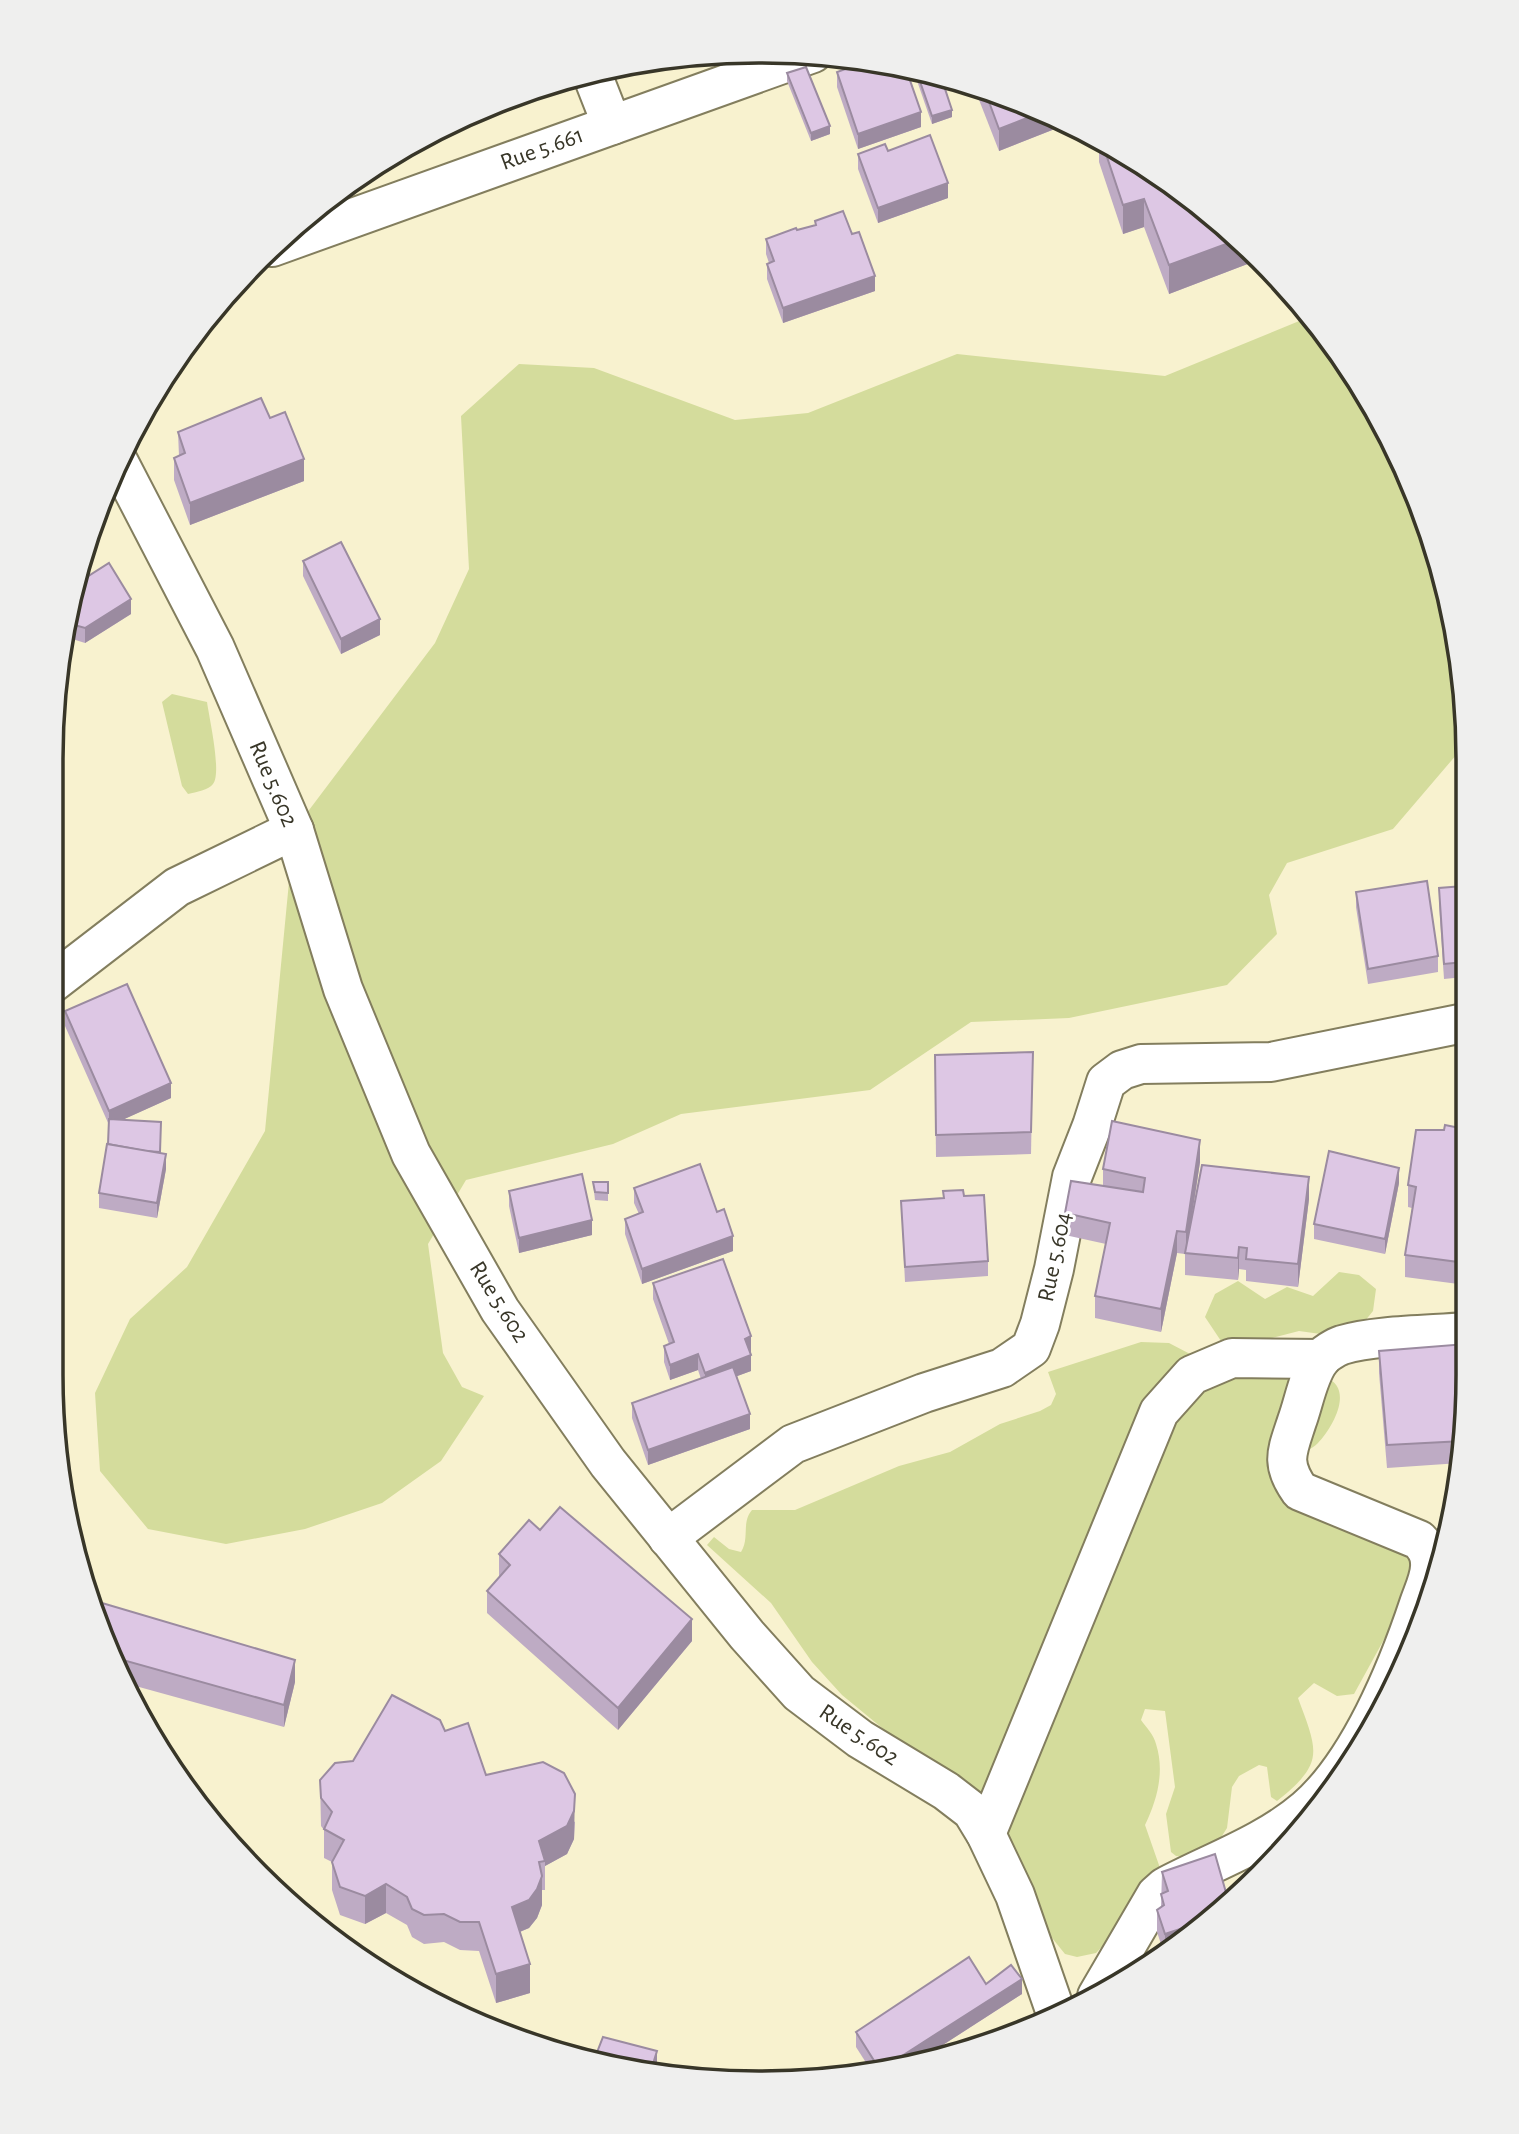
<svg xmlns="http://www.w3.org/2000/svg" width="1519" height="2134" viewBox="0 0 1519 2134" font-family="'Alegreya Sans',sans-serif">
	<style>
		.green { fill: #d4dc9c }
		.lines { fill: none; stroke-linecap: round; stroke-linejoin: round }
		.minor-casing { stroke: #837e5e; stroke-width: 42 }
		.minor { stroke: #fff; stroke-width: 38 }
		.wall { fill: #beabc4 }
		.shaded-wall { fill: #9b8ba0 }
		.building { fill: #ddc7e4; stroke: #9b8ba0; stroke-width: 2 }
		.labels { text-anchor: middle; dominant-baseline: central; stroke-width: 6; stroke-linejoin: round; paint-order: stroke }
		.street-label { font-size: 24px; fill: #383628; stroke: #fff }
		.rim { fill: none; stroke: #383628; stroke-width: 3.5 }
	</style>
	<rect width="100%" height="100%" fill="#f8f2cf"/>
	<g class="green">
		<polygon points="1309,317 1395,446 1431,532 1462,667 1463,747 1393,829 1287,863 1269,895 1277,934 1227,985 1069,1018 971,1022 870,1090 681,1114 613,1144 466,1180 428,1244 443,1353 462,1387 484,1396 441,1461 382,1503 305,1529 226,1544 148,1529 100,1471 95,1393 130,1319 187,1267 265,1131 294,830 435,643 469,569 461,416 519,364 594,368 735,420 808,413 957,354 1165,376"/>
		<path d="M172 694 207 702C209 717 222 773 213 784 209 790 196 792 188 794L182 786 162 702Z"/>
		<path d="M1339 1272 1359 1275 1376 1289 1373 1311 1356 1332 1335 1336 1299 1331 1268 1339 1262 1351 1288 1380 1294 1399 1325 1377C1355 1388 1333 1427 1318 1443 1312 1449 1302 1453 1294 1458L1290 1471 1409 1544 1413 1570 1387 1634 1354 1694 1337 1696 1314 1683 1298 1698C1318 1752 1325 1763 1277 1801L1271 1797 1267 1767 1259 1765 1239 1776 1232 1787 1227 1828 1215 1847 1198 1858 1176 1856 1171 1852 1166 1814 1175 1787 1165 1711 1145 1709 1141 1720C1146 1727 1154 1735 1156 1744 1165 1772 1157 1800 1145 1825L1160 1868 1120 1928 1096 1953 1077 1957 1065 1954 1044 1928 977 1806 842 1695 812 1662 771 1603 707 1545 714 1537 729 1549 741 1552C750 1538 741 1523 752 1510H795L899 1466 950 1452 1000 1424 1040 1411 1051 1405 1056 1394 1048 1372 1141 1342 1169 1343 1192 1355 1223 1344 1205 1317 1215 1294 1238 1281 1265 1299 1287 1287 1313 1296Z"/>
	</g>
	<g class="lines">
		<g class="minor-casing">
			<g id="minor">
				<polyline points="592,74 612,125"/>
				<polyline points="272,247 813,53"/>
				<polyline points="118,461 215,648 294,830 343,989 411,1154 500,1310 608,1463 747,1635 799,1693 860,1739 946,1791 972,1811 986,1834 1015,1895 1057,2016"/>
				<polyline points="51,984 177,887 294,830"/>
				<polyline points="668,1538 793,1444 924,1393 1002,1368 1031,1348 1040,1324 1054,1269 1072,1177 1092,1126 1106,1082 1122,1070 1141,1064 1271,1062 1464,1023"/>
				<polyline points="986,1834 1159,1412 1192,1375 1232,1358 1321,1359"/>
				<path d="M1097 1996 1156 1895 1165 1887C1212 1862 1265 1844 1306 1809 1359 1763 1397 1670 1419 1604 1423 1592 1431 1576 1430 1563 1430 1553 1425 1546 1419 1540L1300 1491C1280 1463 1287 1452 1297 1421 1304 1402 1308 1376 1320 1360 1324 1354 1336 1347 1342 1345 1375 1335 1430 1335 1466 1332"/>
			</g>
		</g>
		<use href="#minor" class="minor"/>
	</g>
	<g class="wall">
		<polygon points="915,70 940,74 952,117 932,124 915,75"/>
		<polygon points="837,72 921,127 858,149 837,87"/>
		<polygon points="787,73 830,134 811,141 787,81"/>
		<polygon points="974,87 1070,123 999,151"/>
		<polygon points="1099,140 1191,197 1258,260 1169,294 1144,227 1123,234 1099,162"/>
		<polygon points="858,154 948,198 878,223 858,169"/>
		<polygon points="815,221 852,234 875,291 783,323 767,279 767,264 769,263 766,254 766,239 815,225"/>
		<polygon points="270,418 304,481 190,525 174,480 174,458 179,456 178,432"/>
		<polygon points="303,561 380,635 341,654 303,576"/>
		<polygon points="131,614 85,643 63,636 64,621"/>
		<polygon points="1463,886 1464,977 1444,979 1439,904 1439,888"/>
		<polygon points="1356,892 1438,956 1438,972 1368,984 1356,907"/>
		<polygon points="65,1011 171,1098 124,1119 161,1129 160,1153 166,1169 157,1218 99,1208 99,1193 108,1144 109,1125 65,1026"/>
		<polygon points="1033,1052 1031,1154 936,1157 935,1077"/>
		<polygon points="1465,1129 1466,1285 1405,1277 1405,1255 1412,1208 1408,1207 1408,1185 1444,1130"/>
		<polygon points="1200,1162 1191,1223 1309,1199 1298,1287 1246,1281 1246,1270 1239,1269 1238,1280 1185,1275 1185,1254 1177,1253 1161,1332 1095,1318 1095,1296 1106,1244 1065,1235 1065,1213 1103,1185 1103,1169"/>
		<polygon points="593,1182 608,1182 608,1201 595,1200"/>
		<polygon points="1399,1183 1385,1254 1314,1239 1314,1224"/>
		<polygon points="634,1188 717,1212 733,1251 642,1284 625,1234 625,1219 639,1214 634,1203"/>
		<polygon points="509,1191 592,1235 519,1253 509,1206"/>
		<polygon points="943,1191 964,1196 988,1261 988,1276 905,1282 901,1201 943,1198"/>
		<polygon points="653,1283 751,1352 750,1352 751,1371 737,1376 750,1429 648,1465 632,1418 632,1403 701,1379 698,1370 670,1380 664,1362 664,1346 669,1344 653,1299"/>
		<polygon points="1379,1351 1467,1420 1460,1463 1387,1468 1379,1373"/>
		<polygon points="540,1530 692,1641 618,1730 487,1613 487,1591 499,1577 499,1554"/>
		<polygon points="98,1619 295,1682 284,1727 121,1682"/>
		<polygon points="445,1731 486,1775 575,1822 574,1839 567,1854 545,1866 545,1890 542,1890 542,1905 537,1918 529,1928 520,1932 530,1993 496,2003 479,1951 460,1950 444,1942 424,1944 412,1937 407,1925 386,1913 365,1924 340,1915 332,1890 332,1862 324,1858 324,1830 321,1826 320,1780 353,1761"/>
		<polygon points="1162,1872 1227,1908 1164,1953 1157,1932 1157,1910 1161,1907"/>
		<polygon points="986,1984 1022,1994 921,2059 872,2072 856,2047 856,2032"/>
	</g>
	<g class="shaded-wall">
		<polygon points="952,110 952,117 932,124 932,116"/>
		<polygon points="921,112 921,127 858,149 858,134"/>
		<polygon points="1042,112 1070,123 999,151 999,129"/>
		<polygon points="830,126 830,134 811,141 811,133"/>
		<polygon points="948,183 948,198 878,223 878,208"/>
		<polygon points="1144,199 1144,227 1123,234 1123,205"/>
		<polygon points="1237,240 1258,260 1169,294 1169,265"/>
		<polygon points="875,276 875,291 783,323 783,308"/>
		<polygon points="304,459 304,481 190,525 190,503"/>
		<polygon points="131,599 131,614 85,643 85,628"/>
		<polygon points="380,619 380,635 341,654 341,639"/>
		<polygon points="171,1083 171,1098 109,1126 109,1111"/>
		<polygon points="1200,1140 1200,1162 1186,1254 1186,1232"/>
		<polygon points="166,1154 166,1169 157,1218 157,1203"/>
		<polygon points="1399,1168 1399,1183 1385,1254 1385,1239"/>
		<polygon points="1309,1177 1309,1199 1298,1287 1298,1264"/>
		<polygon points="592,1220 592,1235 519,1253 519,1238"/>
		<polygon points="1177,1231 1177,1253 1161,1332 1161,1309"/>
		<polygon points="733,1236 733,1251 642,1284 642,1269"/>
		<polygon points="1239,1247 1239,1269 1238,1280 1238,1258"/>
		<polygon points="751,1336 751,1352 745,1354 745,1339"/>
		<polygon points="698,1354 698,1370 670,1380 670,1365"/>
		<polygon points="751,1355 751,1371 705,1388 705,1373"/>
		<polygon points="750,1414 750,1429 648,1465 648,1450"/>
		<polygon points="692,1619 692,1641 618,1730 618,1708"/>
		<polygon points="295,1660 295,1682 284,1727 284,1705"/>
		<polygon points="575,1794 574,1839 567,1854 545,1866 545,1861 539,1841"/>
		<polygon points="542,1876 542,1905 537,1918 529,1928 512,1935 512,1907"/>
		<polygon points="386,1884 386,1913 365,1924 365,1896"/>
		<polygon points="1183,1928 1183,1939 1165,1952 1165,1934"/>
		<polygon points="530,1964 530,1993 496,2003 496,1974"/>
		<polygon points="1022,1979 1022,1994 921,2059 881,2070"/>
		<polygon points="657,2051 657,2074 653,2064"/>
	</g>
	<g class="building">
		<polygon points="865,62 906,69 921,112 858,134 837,72"/>
		<polygon points="806,67 830,126 811,133 787,73"/>
		<polygon points="916,70 940,74 952,110 932,116"/>
		<polygon points="985,91 1042,112 999,129"/>
		<polygon points="930,135 948,183 878,208 858,154 885,144 888,151"/>
		<polygon points="1102,142 1191,197 1237,240 1169,265 1144,199 1123,205"/>
		<polygon points="843,211 852,234 859,232 875,276 783,308 767,264 774,261 766,239 796,228 797,230 816,225 815,221"/>
		<polygon points="261,398 270,418 285,412 304,459 190,503 174,458 185,453 178,432"/>
		<polygon points="341,542 380,619 341,639 303,561"/>
		<polygon points="109,563 131,599 85,628 64,622 76,584"/>
		<polygon points="1427,881 1438,956 1368,969 1356,892"/>
		<polygon points="1463,886 1464,962 1444,964 1439,888"/>
		<polygon points="127,984 171,1083 109,1111 65,1011"/>
		<polygon points="1033,1052 1031,1132 936,1135 935,1055"/>
		<polygon points="109,1119 161,1122 160,1152 145,1151 108,1144"/>
		<polygon points="1112,1121 1200,1140 1186,1232 1177,1231 1161,1309 1095,1296 1110,1223 1065,1213 1071,1181 1143,1192 1145,1178 1103,1169"/>
		<polygon points="1445,1125 1465,1129 1466,1263 1405,1255 1416,1187 1408,1185 1416,1130 1444,1130"/>
		<polygon points="107,1144 166,1154 157,1203 99,1193"/>
		<polygon points="1329,1151 1399,1168 1385,1239 1314,1224"/>
		<polygon points="700,1164 717,1212 724,1209 733,1236 642,1269 625,1219 643,1212 634,1188"/>
		<polygon points="1202,1165 1309,1177 1298,1264 1246,1259 1247,1248 1239,1247 1238,1258 1185,1253"/>
		<polygon points="582,1174 592,1220 519,1238 509,1191"/>
		<polygon points="593,1182 608,1182 608,1193 595,1192"/>
		<polygon points="963,1190 964,1196 984,1195 988,1261 905,1267 901,1201 944,1198 943,1191"/>
		<polygon points="723,1259 751,1336 745,1339 751,1355 705,1373 698,1354 670,1365 664,1346 674,1342 653,1283"/>
		<polygon points="1466,1344 1467,1420 1463,1441 1387,1445 1379,1351"/>
		<polygon points="733,1367 750,1414 648,1450 632,1403"/>
		<polygon points="560,1507 692,1619 618,1708 487,1591 510,1565 499,1554 529,1520 540,1530"/>
		<polygon points="102,1603 295,1660 284,1705 112,1657 98,1619"/>
		<polygon points="392,1695 440,1720 445,1731 468,1723 486,1775 543,1762 564,1773 575,1794 574,1811 567,1826 539,1841 545,1861 539,1862 542,1876 537,1889 529,1900 512,1907 530,1964 496,1974 479,1922 460,1922 444,1914 424,1915 412,1909 407,1897 386,1884 365,1896 340,1887 332,1862 344,1840 324,1829 332,1812 321,1798 320,1780 335,1763 353,1761"/>
		<polygon points="1215,1854 1229,1903 1231,1903 1227,1908 1186,1937 1183,1928 1165,1934 1157,1910 1164,1905 1161,1894 1168,1891 1162,1872"/>
		<polygon points="969,1957 986,1984 1011,1965 1022,1979 880,2070 856,2032"/>
		<polygon points="603,2037 657,2051 653,2064 661,2067 658,2075 594,2060"/>
	</g>
	<g class="labels">
		<g class="street-label">
			<text transform="translate(542 149) rotate(-20)">Rue 5.661</text>
			<text transform="translate(273 784) rotate(67)">Rue 5.602</text>
			<text transform="translate(1055 1257) rotate(-78)">Rue 5.604</text>
			<text transform="translate(499 1302) rotate(58)">Rue 5.602</text>
			<text transform="translate(859 1735) rotate(34)">Rue 5.602</text>
		</g>
	</g>
	<path d="M0 0H1519V2134H0ZM759 63H760A696 696 0 0 1 1456 759V1375A696 696 0 0 1 760 2071H759A696 696 0 0 1 63 1375V759A696 696 0 0 1 759 63Z" fill="#efefee" fill-rule="evenodd"/>
	<path class="rim" d="M759 63H760A696 696 0 0 1 1456 759V1375A696 696 0 0 1 760 2071H759A696 696 0 0 1 63 1375V759A696 696 0 0 1 759 63Z"/>
</svg>
